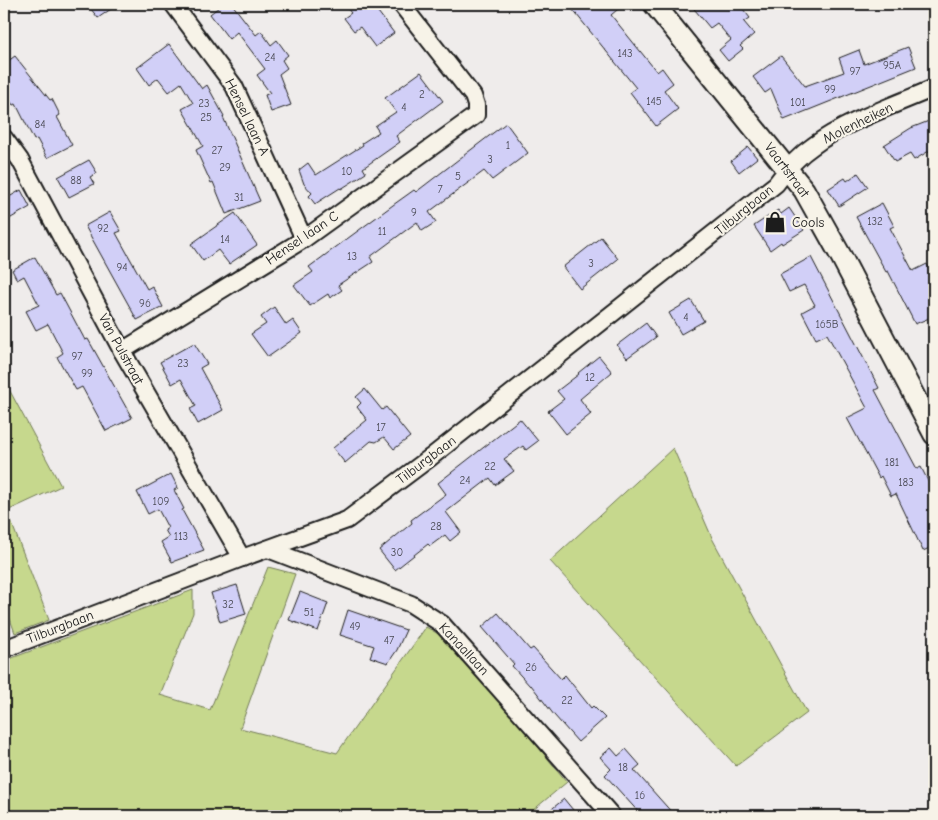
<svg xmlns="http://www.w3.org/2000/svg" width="938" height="820" viewBox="0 0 938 820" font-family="'Comic Neue',sans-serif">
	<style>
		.green { fill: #c6d88d; stroke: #717a54 }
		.building { fill: #d1cff7; stroke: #1c1c1c }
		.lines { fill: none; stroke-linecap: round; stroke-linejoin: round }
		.minor-casing { stroke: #1c1c1c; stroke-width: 20 }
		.major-casing { stroke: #1c1c1c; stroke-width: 24 }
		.minor { stroke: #f7f3e8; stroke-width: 16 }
		.major { stroke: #f7f3e8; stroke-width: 20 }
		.labels { text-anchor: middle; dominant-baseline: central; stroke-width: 4.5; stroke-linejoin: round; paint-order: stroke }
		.number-label { font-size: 11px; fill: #494953 }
		.street-label { font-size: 14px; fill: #1c1c1c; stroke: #f7f3e8 }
		.poi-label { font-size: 14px; fill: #1c1c1c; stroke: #f7f3e8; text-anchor: start }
	</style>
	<rect width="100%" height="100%" fill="#efeceb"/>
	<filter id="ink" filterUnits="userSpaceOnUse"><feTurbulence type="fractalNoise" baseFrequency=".02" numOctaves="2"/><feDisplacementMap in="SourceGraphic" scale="10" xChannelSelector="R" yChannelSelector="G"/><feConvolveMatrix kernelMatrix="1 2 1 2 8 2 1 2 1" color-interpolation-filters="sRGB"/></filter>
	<g filter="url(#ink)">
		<g class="green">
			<polygon points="4,380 61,486 7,511 49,620 15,633 4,602"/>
			<polygon points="673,448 713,540 807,713 736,766 550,561"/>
			<polygon points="268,567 295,574 240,728 337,753 426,627 451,641 567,782 526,816 4,816 4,661 193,590 193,613 160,695 210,710"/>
		</g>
		<g class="building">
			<polygon points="87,4 118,4 98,18"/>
			<polygon points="223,4 232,4 256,35 261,31 271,45 277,40 288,55 282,60 287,68 279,74 291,105 271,112 265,95 270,93 257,75 265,69 237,32 229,39 210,14"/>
			<polygon points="344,4 372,4 394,33 375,47 360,27 354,31 344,18 351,13"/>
			<polygon points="568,4 624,4 611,15 657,72 662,68 673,83 664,90 678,109 656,126 630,92 636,88"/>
			<polygon points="690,4 739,4 750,18 744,22 754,34 740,46 743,49 728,61 719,50 731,40 717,23 710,28"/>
			<polygon points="169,44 202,89 207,85 224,116 223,117 260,201 226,214 213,182 211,183 196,150 203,146 182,109 193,103 181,83 169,92 158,78 149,85 137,68"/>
			<polygon points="908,47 916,67 784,120 771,89 765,93 753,77 781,56 805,86 844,72 839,58 859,50 864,64"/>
			<polygon points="15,56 50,100 52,99 60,115 57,117 72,145 47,158 37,139 34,140 16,104 13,105 4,92 4,64"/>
			<polygon points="421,72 443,101 396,136 400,142 363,168 366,173 341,189 340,188 315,204 309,196 312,193 304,184 299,170 308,163 316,175 363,145 362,143 379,132 375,126 396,112 385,98"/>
			<polygon points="934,119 934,148 914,160 910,154 895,162 884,145 911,128"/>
			<polygon points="506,123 528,153 492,180 484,171 429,212 436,222 422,231 417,222 370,257 373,262 338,285 342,290 330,298 328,294 310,306 294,285 313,272 309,267 393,205 414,190 416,192"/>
			<polygon points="748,147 757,158 739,172 731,161"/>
			<polygon points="89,160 97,173 90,177 94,184 69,197 58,177"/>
			<polygon points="858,173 868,187 839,206 828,189 845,178 847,181"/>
			<polygon points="21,190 30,207 4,222 4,200"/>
			<polygon points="882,203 894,226 890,228 913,271 927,264 934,277 934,316 915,324 888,271 886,272 856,217"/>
			<polygon points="789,208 804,230 782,244 781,242 770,250 754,226 778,210 781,214"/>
			<polygon points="110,212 121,231 116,233 147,289 152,286 163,307 137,320 85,226"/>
			<polygon points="235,213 257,245 229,264 218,250 203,261 191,244"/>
			<polygon points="601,237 618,259 580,289 563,267"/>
			<polygon points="35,257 56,295 60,293 85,340 88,339 132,418 106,431 82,387 76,390 57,357 63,353 48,324 36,330 26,311 39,305 24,276 17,280 12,270"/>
			<polygon points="811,257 879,388 875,390 917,469 921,467 934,493 934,546 923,551 896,494 891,496 881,476 879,478 847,418 867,408 827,334 816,339 802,312 815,305 804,285 789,292 780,274"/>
			<polygon points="691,300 704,321 681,334 669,313"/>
			<polygon points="274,307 286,325 293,320 302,333 268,357 251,334 266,324 261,317"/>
			<polygon points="646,323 656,337 627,358 617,345"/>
			<polygon points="194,343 207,364 200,368 223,410 198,424 190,409 196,406 181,379 172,384 160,362"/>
			<polygon points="599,356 612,372 580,399 591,414 566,434 548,411 564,399 557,391 579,374 578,373"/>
			<polygon points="365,389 382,410 386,407 410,437 394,449 384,437 376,442 371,441 345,463 333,448 367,420 357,407 361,403 356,397"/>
			<polygon points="520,419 538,441 526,450 523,446 504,459 514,471 495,485 490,478 446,512 461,532 450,541 445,535 430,546 428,544 395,570 379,550 412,523 411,520 446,494 438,483"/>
			<polygon points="171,474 178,488 174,490 184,509 182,510 204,550 172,562 161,542 169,537 165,530 168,528 158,509 148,514 137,492"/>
			<polygon points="237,585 246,614 220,622 211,593"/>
			<polygon points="300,592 328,603 318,631 289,620"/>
			<polygon points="348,610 406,630 397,650 388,663 370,657 374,646 340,635"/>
			<polygon points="498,613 530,650 533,648 561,679 565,675 591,708 593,706 605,718 578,742 554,715 531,685 530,686 512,666 514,664 482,627"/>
			<polygon points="611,748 618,756 626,749 640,765 634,770 675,816 642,816 605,775 611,769 600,757"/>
			<polygon points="564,799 573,810 567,816 543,816"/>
		</g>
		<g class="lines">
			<g class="minor-casing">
				<g id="minor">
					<polyline points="173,4 234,86 304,239"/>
					<polyline points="4,138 20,160 122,351 242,558"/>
					<polyline points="122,351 304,239 476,115 476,105 473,96 401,4"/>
					<polyline points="268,549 411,604 442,624 612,816"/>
					<path d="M4 649 242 558 347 520 431 457 776 184C786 170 798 156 813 146 845 122 897 104 934 88"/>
				</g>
			</g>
			<g class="major-casing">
				<polyline id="major" points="654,4 804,190 842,258 934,434"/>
			</g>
			<use href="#minor" class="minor"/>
			<use href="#major" class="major"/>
		</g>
	</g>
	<defs>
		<g id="shop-bare" transform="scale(1.725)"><path d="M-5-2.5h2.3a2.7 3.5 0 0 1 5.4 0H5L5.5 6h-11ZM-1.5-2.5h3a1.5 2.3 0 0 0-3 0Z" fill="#1c1c1c" stroke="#f7f3e8" stroke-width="2.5" paint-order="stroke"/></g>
	</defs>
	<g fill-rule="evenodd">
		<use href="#shop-bare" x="775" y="222"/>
	</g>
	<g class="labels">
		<g class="number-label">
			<text x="625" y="53">143</text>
			<text x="270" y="57">24</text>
			<text x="892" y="65">95A</text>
			<text x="855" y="71">97</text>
			<text x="830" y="89">99</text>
			<text x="422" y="94">2</text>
			<text x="654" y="101">145</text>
			<text x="798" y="102">101</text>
			<text x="204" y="103">23</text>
			<text x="404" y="107">4</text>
			<text x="206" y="117">25</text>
			<text x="40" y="124">84</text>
			<text x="508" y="145">1</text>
			<text x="217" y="150">27</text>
			<text x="490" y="159">3</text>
			<text x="225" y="167">29</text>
			<text x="347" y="171">10</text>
			<text x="458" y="176">5</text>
			<text x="76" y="180">88</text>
			<text x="440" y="189">7</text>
			<text x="239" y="197">31</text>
			<text x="414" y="212">9</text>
			<text x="875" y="221">132</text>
			<text x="103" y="228">92</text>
			<text x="382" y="231">11</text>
			<text x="225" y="239">14</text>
			<text x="352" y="256">13</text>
			<text x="591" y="263">3</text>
			<text x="122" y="267">94</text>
			<text x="145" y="303">96</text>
			<text x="686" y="317">4</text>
			<text x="827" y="324">165B</text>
			<text x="77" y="356">97</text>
			<text x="183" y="363">23</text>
			<text x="87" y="373">99</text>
			<text x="590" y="377">12</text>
			<text x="381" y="427">17</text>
			<text x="892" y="462">181</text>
			<text x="490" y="466">22</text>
			<text x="465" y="480">24</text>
			<text x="906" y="482">183</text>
			<text x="161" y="501">109</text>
			<text x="436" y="526">28</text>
			<text x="181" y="536">113</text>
			<text x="397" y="552">30</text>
			<text x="228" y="604">32</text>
			<text x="309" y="612">51</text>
			<text x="355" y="626">49</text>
			<text x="389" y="640">47</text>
			<text x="531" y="667">26</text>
			<text x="567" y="700">22</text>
			<text x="623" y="767">18</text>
			<text x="640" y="795">16</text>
		</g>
		<g class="street-label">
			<text transform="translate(247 117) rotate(64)">Hensel laan A</text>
			<text transform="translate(858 123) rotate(-26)">Molenheiken</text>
			<text transform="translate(787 170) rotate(53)">Vaartstraat</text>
			<text transform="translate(744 210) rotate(-39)">Tilburgbaan</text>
			<text transform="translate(302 238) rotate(-34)">Hensel laan C</text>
			<text transform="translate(121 349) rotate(61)">Van Pulstraat</text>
			<text transform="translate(426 460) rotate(-37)">Tilburgbaan</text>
			<text transform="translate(60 627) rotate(-21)">Tilburgbaan</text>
			<text transform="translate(464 649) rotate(47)">Kanaallaan</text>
		</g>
		<g class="poi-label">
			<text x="792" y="222">Cools</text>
		</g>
	</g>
	<rect width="938" height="820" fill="none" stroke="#f7f3e8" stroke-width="20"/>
	<rect x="10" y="10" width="918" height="800" fill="none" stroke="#1c1c1c" stroke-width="2" filter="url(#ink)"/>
</svg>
